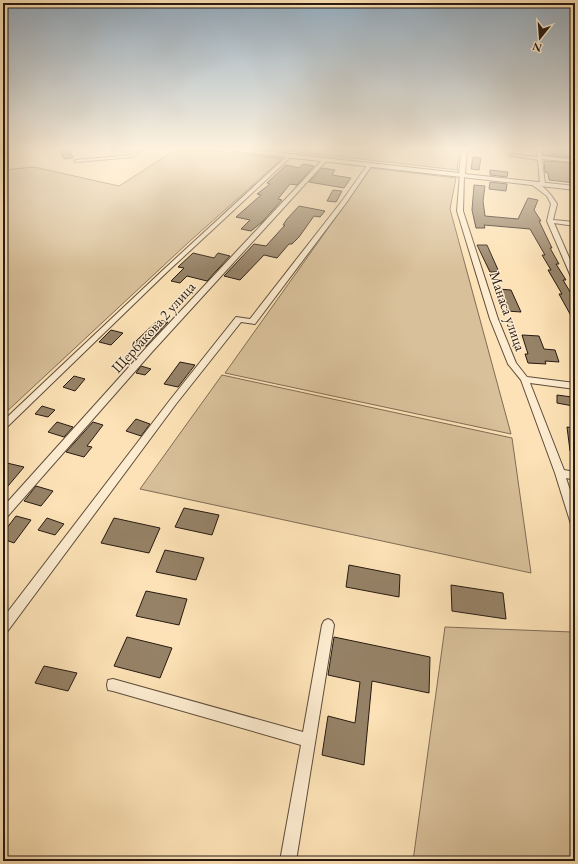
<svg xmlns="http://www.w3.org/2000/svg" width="578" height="864" viewBox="0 0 578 864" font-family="'EB Garamond',serif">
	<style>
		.green { fill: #d8c09a; stroke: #806d56 }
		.building { fill: #968267; stroke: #281a12 }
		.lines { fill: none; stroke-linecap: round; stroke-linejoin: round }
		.minor-casing { stroke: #5d4c3b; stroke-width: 2 }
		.tertiary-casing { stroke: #5d4c3b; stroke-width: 2 }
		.minor { fill: #fdecd0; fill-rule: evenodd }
		.tertiary { fill: #fdecd0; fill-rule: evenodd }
		.labels { text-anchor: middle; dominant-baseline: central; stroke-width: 3; stroke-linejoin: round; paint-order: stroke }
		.street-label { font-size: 15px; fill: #281a12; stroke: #fdecd0 }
	</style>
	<rect width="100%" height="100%" fill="#fce2b6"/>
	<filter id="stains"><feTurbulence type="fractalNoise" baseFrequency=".005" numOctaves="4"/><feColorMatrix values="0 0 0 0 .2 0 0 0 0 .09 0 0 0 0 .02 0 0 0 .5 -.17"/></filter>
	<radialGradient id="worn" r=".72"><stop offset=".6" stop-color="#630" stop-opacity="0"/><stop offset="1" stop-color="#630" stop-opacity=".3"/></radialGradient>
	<g class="green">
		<polygon points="177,149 199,149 282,159 190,241 3,415 3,170 34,167 119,186"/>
		<polygon points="292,149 460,149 457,170 290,151"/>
		<polygon points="371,168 456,178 450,209 511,434 225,373"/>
		<polygon points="222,375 512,438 531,573 140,489"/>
		<polygon points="445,627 572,632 575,640 575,861 413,861"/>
	</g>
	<g class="building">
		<polygon points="60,149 69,149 73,158 64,159"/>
		<polygon points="542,149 575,149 575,158 543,155"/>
		<polygon points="473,157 481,158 479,170 471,169"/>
		<polygon points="544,161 575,163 575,175 573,175 575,183 549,180 548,173 545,172"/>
		<polygon points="303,164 314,166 297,185 290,184 278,199 282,200 262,222 251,231 241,229 250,220 236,217 261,195 257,194 270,184 267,183 286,165 299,168"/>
		<polygon points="322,168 335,170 332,175 351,178 344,188 309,182"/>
		<polygon points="490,170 508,172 507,177 490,175"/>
		<polygon points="490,182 507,184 506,191 489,189"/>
		<polygon points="474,185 485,186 483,201 485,216 518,219 528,198 538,200 534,210 541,221 539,221 552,248 550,248 559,264 556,264 566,280 563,280 575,300 575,323 559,294 562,294 548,270 551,270 542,255 545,255 530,229 484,225 485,228 476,228 472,210"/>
		<polygon points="333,190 342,191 336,202 327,201"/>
		<polygon points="299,206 325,211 320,217 314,216 299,237 292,244 289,244 277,258 264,255 240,280 224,276 254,244 266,246 285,225 283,225 287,219"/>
		<polygon points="477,245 487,245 499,272 490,272"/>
		<polygon points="193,253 214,258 218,253 230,256 207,281 187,276 180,283 171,281 184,268 178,267"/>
		<polygon points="498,289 511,290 521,312 507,311"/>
		<polygon points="158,320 168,322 146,346 134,343"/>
		<polygon points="111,330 123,333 111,345 99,342"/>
		<polygon points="522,335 539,336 544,349 555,350 559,362 545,361 546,364 528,363 525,354 528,354"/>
		<polygon points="180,362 195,365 178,387 164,384"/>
		<polygon points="141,366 151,369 145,375 136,373"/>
		<polygon points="74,376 85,379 75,391 63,387"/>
		<polygon points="557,395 572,397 573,406 557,403"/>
		<polygon points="42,406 55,410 48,417 35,414"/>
		<polygon points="136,419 150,424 141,436 126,431"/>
		<polygon points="57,422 73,427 64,437 48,432"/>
		<polygon points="93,422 103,425 87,446 92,447 84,457 66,452"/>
		<polygon points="567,427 575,428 575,451 570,451"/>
		<polygon points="7,463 24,467 3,492 3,467"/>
		<polygon points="36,486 53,491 41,506 24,501"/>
		<polygon points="184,508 219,515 212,535 175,527"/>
		<polygon points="16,516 31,520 14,543 3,539 3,533"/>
		<polygon points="47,518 64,524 55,535 38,530"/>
		<polygon points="114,518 160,528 149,553 101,543"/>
		<polygon points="165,550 204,558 196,580 156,572"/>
		<polygon points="349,565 400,575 399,597 346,587"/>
		<polygon points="451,585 503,593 506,619 452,611"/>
		<polygon points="146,591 187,599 179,625 136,616"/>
		<polygon points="127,637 172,648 160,678 114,666"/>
		<polygon points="334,637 430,657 429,693 372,681 364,765 322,755 328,716 355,723 360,682 328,675"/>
		<polygon points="44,666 77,673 68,691 35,683"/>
	</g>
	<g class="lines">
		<g class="minor-casing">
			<g id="minor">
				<polygon points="5,149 9,149 8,167 3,168"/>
				<polygon points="139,149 143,149 133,157 76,162 74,161 76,160 132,155"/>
				<polygon points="278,149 282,149 277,154 273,154 273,152"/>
				<polygon points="537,149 541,149 542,156 575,160 575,162 542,159 545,184 540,185 538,160 509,155 511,154 537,157"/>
				<polygon points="289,154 293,155 166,273 6,428 3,429 3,421 162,271"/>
				<polygon points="324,158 328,159 152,352 7,517 3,518 3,507 146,348"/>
				<polygon points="368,164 372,165 346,203 255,324 241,322 176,404 7,632 3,634 3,618 170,400 236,317 250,319 342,201"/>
				<polygon points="460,174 464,175 463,211 498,319 516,363 527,377 575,383 575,389 530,383 564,470 575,472 575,480 566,478 575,505 575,525 571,524 570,521 555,473 521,380 508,364 490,319 457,211"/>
				<path d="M531 182C542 182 552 196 557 204L553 220 575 222V226L554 223 575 271V281L572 279 547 221 551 204 547 196 531 184Z"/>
				<polygon points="328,619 332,621 334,625 296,861 280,861 301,745 113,691 108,690 107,685 108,680 113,679 303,732 322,625 324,621"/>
			</g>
		</g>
		<g class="tertiary-casing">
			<polygon id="tertiary" points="230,149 244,149 459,173 462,149 467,149 465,174 575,186 575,190 233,151"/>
		</g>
		<use href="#minor" class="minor"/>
		<use href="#tertiary" class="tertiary"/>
	</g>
	<linearGradient id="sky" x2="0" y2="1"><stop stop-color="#93abbe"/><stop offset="0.55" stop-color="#fef2de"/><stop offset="1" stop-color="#fef2de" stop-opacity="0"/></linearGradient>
	<rect width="578" height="270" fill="url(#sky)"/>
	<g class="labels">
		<g class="street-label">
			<text transform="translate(508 311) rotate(71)">Манаса улица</text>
			<text transform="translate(153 327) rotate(-48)">Щербакова 2 улица</text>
		</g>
	</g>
	<rect width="578" height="864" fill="none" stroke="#fce2b6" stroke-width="16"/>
	<rect x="4" y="4" width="570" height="856" fill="none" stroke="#281a12" stroke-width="2"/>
	<rect x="8" y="8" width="562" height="848" fill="none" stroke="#281a12"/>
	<g transform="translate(540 38) rotate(197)" stroke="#fdecd0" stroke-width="3" paint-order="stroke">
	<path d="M0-3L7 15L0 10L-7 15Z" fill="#281a12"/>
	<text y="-6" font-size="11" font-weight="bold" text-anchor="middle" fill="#281a12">N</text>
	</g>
	<rect width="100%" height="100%" filter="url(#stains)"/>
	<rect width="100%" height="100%" fill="url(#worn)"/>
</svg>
